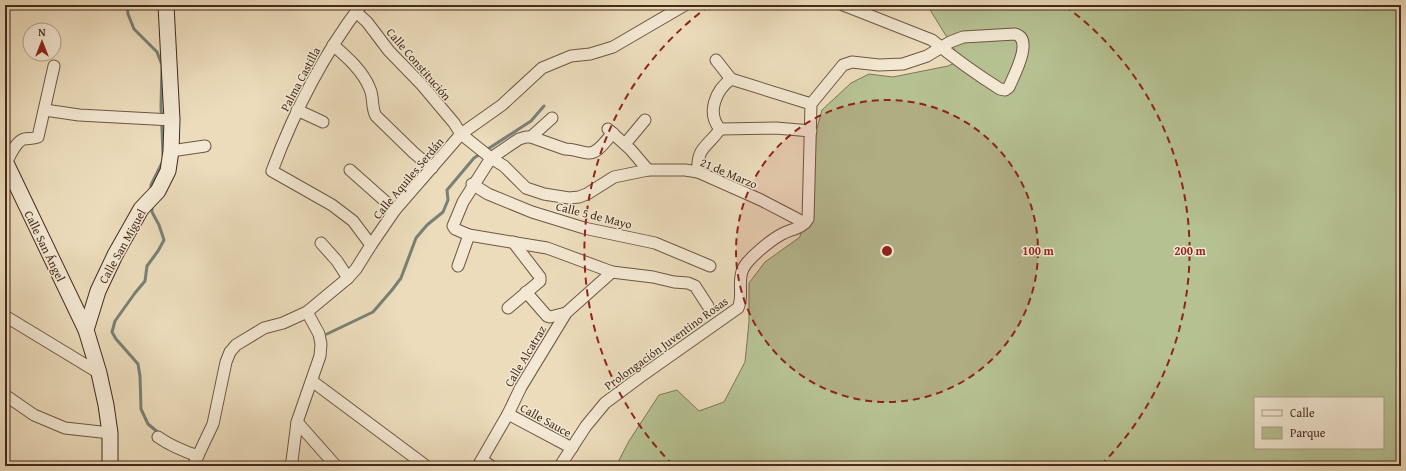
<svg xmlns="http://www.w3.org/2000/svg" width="1406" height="471" viewBox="0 0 1406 471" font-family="'Gentium Book Plus',serif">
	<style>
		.green { fill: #b6c192; stroke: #7d7656; fill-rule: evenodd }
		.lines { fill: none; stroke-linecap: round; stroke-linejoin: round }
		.stream { stroke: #778177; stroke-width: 3 }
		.street-casing { stroke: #6e5643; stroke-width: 13 }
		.secondary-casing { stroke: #442a1b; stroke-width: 17 }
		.street { stroke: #f3e8d3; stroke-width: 11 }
		.secondary { stroke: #f3e8d3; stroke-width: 15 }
		.ring { fill: none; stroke: #8f2418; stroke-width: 2; stroke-dasharray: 7 5 }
		.labels { text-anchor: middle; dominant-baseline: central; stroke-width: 3; stroke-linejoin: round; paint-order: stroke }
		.street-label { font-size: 12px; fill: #442a1b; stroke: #f3e8d3 }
		.centre { fill: #8f2418; stroke: #f3e8d3; stroke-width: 2 }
		.ring-label { font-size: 12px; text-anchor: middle; font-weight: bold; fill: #8f2418; stroke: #f3e8d3; stroke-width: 3; stroke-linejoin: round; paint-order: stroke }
	</style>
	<rect width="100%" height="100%" fill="#ecdcbb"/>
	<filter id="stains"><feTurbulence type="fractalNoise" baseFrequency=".005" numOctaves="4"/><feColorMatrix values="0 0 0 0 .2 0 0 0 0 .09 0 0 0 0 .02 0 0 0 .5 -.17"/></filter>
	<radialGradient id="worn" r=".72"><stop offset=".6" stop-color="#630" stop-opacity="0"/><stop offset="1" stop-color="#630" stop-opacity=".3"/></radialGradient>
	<path class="green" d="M927 5H1401V466H616L629 441 659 395 677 390 699 411 724 402 745 362 749 322V283L765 262 800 237 803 215 808 160 822 110 851 83 869 74 893 77 948 66 961 60ZM1255 398H1383V448H1255Z"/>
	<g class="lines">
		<g class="stream">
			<polyline points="127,5 128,14 134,29 157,52 162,65 161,106 163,155"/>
			<polyline points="151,191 151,185 162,163"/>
			<polyline points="152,206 152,212 159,225 164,240 158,251 147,266 145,281 135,293 115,321 112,332 116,339 138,364 140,376 141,409 148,424 160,434"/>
			<polyline points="327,334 373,312 392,290 401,278 416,238 427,225 443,212 448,200 447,190 474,158 531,121 544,106"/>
		</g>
		<g class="street-casing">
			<g id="street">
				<path d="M361 5C323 55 294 112 272 171L332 205 353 221 371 245"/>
				<polyline points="356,12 367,22 389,51 422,85 454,123 461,134 491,158 504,166 526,188 544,194 569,198 579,197 587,194 614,177 648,170 685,170 698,172 761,200 805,223"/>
				<path d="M333 45C347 57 363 71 370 89 374 98 371 108 376 116L414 153 432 168"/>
				<polyline points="716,60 731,79"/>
				<polyline points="45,110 79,115 172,120"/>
				<polyline points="297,110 323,122"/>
				<polyline points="608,129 631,150 648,170"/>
				<polyline points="720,129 776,128 811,131"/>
				<path d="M613 133C606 140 598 154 588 153 580 152 573 149 565 149L531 137H526L519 139 491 158 463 202 453 226 455 229 469 235 547 248 612 272 653 277 674 282 688 283 695 286 708 306"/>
				<polyline points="531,137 552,118"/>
				<polyline points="625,144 645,120"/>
				<polyline points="171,151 205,146"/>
				<path d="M6 163C10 156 16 141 24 139 29 138 33 139 38 137L54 66"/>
				<polyline points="350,170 395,210"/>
				<path d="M698 172C696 147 708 147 720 129 706 113 716 90 731 79L811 104"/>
				<polyline points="472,184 488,194 532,212 584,228 655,243 710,266"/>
				<polyline points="321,243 337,261 348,278"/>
				<polyline points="458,266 469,235"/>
				<polyline points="526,292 547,316 550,317 566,313"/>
				<polyline points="508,308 540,281 540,277 513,242"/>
				<polyline points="5,316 99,373"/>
				<polyline points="312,381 426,466"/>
				<polyline points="5,395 34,415 65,428 110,433"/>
				<polyline points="508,414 572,448"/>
				<polyline points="297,422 336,466"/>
				<path d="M158 437C171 446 183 451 198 456"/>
				<polyline points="482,460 491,466"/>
				<polyline points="193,466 213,424 226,362 230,352 236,345 264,328 283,323 307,312 348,278 356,269 371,245 395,210 461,134 502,105 542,68 571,56 590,54 613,47 685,5"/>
				<polyline points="290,466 292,461 297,422 320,356 321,344 319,334 307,312"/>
				<polyline points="478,466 508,414 521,387 566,313 612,272"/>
				<path d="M560 466 586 426 605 403 640 377 738 308C744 296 737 281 743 269 748 258 771 240 782 234 791 229 802 229 808 219L811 104 843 65 852 62 879 65 903 64 927 56 950 42 963 37 1015 34C1034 39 1014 75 1009 87L1005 90 1000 89C976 74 954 58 932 40L843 5"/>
			</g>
		</g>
		<g class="secondary-casing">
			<g id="secondary">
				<polyline points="5,161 86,330 99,373 106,405 110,433 110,466"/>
				<polyline points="86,330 98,291 115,255 141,209 158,191 168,171 171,151 172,120 166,5"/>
			</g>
		</g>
		<use href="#street" class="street"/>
		<use href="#secondary" class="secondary"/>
	</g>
	<circle cx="887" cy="251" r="151" fill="#8f2418" fill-opacity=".12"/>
	<g class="ring">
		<circle cx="887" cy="251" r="151"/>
		<path d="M673 465A303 303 0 0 1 709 6M1065 6A303 303 0 0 1 1101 465"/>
	</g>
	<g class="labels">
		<g class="street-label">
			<text transform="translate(419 64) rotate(49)">Calle Constitución</text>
			<text transform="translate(300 79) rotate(-62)">Palma Castilla</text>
			<text transform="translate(729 173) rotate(23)">21 de Marzo</text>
			<text transform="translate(408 178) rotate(-50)">Calle Aquiles Serdán</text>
			<text transform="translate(594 215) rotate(14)">Calle 5 de Mayo</text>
			<text transform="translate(45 246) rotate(64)">Calle San Ángel</text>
			<text transform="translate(122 246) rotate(-61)">Calle San Miguel</text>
			<text transform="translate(666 343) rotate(-36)">Prolongación Juventino Rosas</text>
			<text transform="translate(525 356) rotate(-59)">Calle Alcatraz</text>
			<text transform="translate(546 420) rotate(29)">Calle Sauce</text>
		</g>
	</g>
	<circle cx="887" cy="251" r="6" class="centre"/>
	<g class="ring-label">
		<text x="1038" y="255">100 m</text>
		<text x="1190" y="255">200 m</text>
	</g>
	<rect width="1406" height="471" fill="none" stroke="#ecdcbb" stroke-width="20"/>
	<rect x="6" y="6" width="1394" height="459" fill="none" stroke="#442a1b" stroke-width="2"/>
	<rect x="10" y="10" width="1386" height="451" fill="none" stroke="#442a1b"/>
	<rect x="1254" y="397" width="130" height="52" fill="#f3e8d3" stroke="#ad9c89"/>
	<rect x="1262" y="410" width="20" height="6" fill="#f3e8d3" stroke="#ad9c89"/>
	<text x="1290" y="417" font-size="12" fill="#442a1b">Calle</text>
	<rect x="1262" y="427" width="20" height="12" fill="#b6c192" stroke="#ad9c89"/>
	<text x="1290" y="437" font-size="12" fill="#442a1b">Parque</text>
	<g transform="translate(42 42)"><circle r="19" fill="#f3e8d3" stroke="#ad9c89"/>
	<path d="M0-3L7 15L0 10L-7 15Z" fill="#8f2418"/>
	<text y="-6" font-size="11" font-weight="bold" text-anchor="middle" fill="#442a1b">N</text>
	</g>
	<rect width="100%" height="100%" filter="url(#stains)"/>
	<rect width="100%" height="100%" fill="url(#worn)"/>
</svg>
